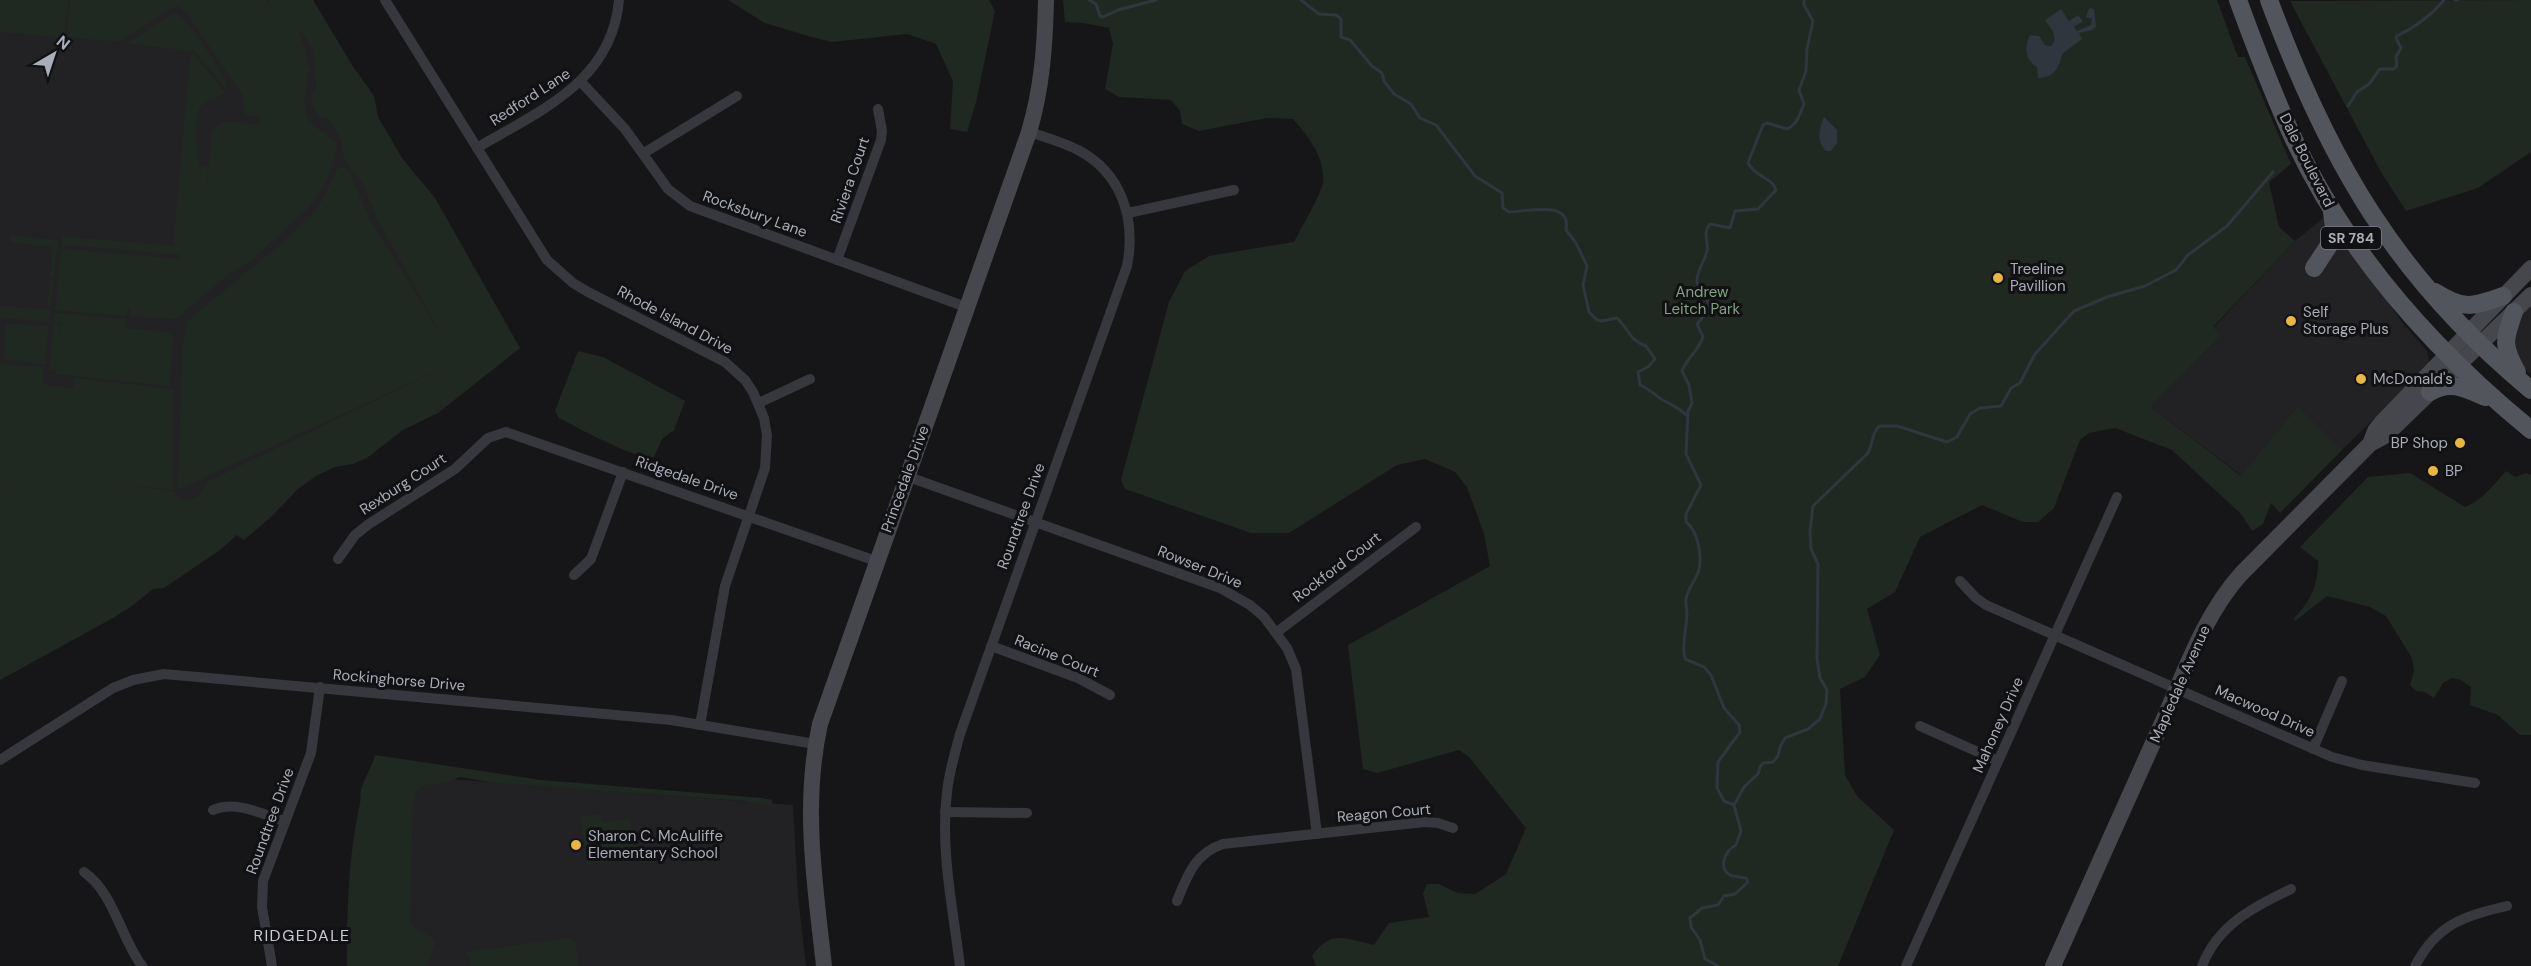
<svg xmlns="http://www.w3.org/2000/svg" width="2531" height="966" viewBox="0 0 2531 966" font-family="'DM Sans',sans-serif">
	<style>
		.built { fill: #222225 }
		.green { fill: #202822 }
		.water { fill: #2f363d }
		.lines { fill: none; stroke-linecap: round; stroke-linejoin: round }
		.stream { stroke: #2f363d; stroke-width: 3 }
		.street { stroke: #37383d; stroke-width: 10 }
		.secondary { stroke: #45474d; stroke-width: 16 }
		.primary { stroke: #53555c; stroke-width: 18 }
		.poi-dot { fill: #ebb63c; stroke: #111113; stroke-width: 2 }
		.labels { text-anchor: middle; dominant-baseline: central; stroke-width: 6; stroke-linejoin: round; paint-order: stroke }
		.shield { fill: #111113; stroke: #7b7e86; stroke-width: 1.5 }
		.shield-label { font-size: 14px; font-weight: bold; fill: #a9adb7 }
		.street-label { font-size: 15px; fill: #a9adb7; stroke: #111113 }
		.poi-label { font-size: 15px; fill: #a9adb7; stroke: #111113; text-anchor: start }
		.park-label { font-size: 15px; fill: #81a284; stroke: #111113 }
		.neighbourhood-label { font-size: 16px; letter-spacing: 1.5px; fill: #caccd4; stroke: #111113 }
	</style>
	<rect width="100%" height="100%" fill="#161618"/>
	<g class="built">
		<polygon points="0,0 298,0 509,342 0,678"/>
		<polygon points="2328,214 2402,322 2427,351 2430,364 2342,450 2298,406 2242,476 2151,407 2221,336 2213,328 2295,241"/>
		<polygon points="2531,305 2531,374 2511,358 2510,327"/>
		<polygon points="373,773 793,805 798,896 806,966 347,966"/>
	</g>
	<g class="green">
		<polygon points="0,0 68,0 64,38 0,32"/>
		<path d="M70 0H266L272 7 268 0H313L352 65 374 96 378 117 402 158 435 198 520 348 438 413 403 430 367 458 353 464 335 467 316 476 298 489 269 519 244 540 237 535 220 550 164 588 153 589 133 605 113 618 0 680V618H5L0 617V493L17 473 13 472 16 474 0 492V364L44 367 43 381 46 385 73 388 74 378 174 389V490L107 483 173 491 183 501 198 497 207 482 447 366 177 490 183 347 187 321 280 245 317 210 338 168 343 167 350 172 368 216 445 341 378 221 363 184 345 160 342 143 329 119 318 117 310 99 316 86 313 50 299 29 308 64 312 70 308 73C307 91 298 112 314 126 322 132 330 136 337 143 335 167 324 189 309 207L251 261 232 272 176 319 130 316V309H128L127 316 55 310 56 300H62L56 298 61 249 181 259 180 255 69 245 61 247 62 236 173 246 190 59 193 53 225 92C217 101 210 98 202 105 193 114 197 153 200 165L208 167 205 206 212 131 223 122 260 124 259 117 244 116 243 96 185 11 178 6 172 8 119 42 66 37Z"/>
		<polygon points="728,0 989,0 995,11 976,102 967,132 950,129 953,81 936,44 907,34 832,42 808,36 765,23"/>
		<path d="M1063 0H2217L2238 57H2245L2291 164 2269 182 2279 227 2295 241 2213 327 2221 336 2151 407 2241 476 2298 406 2342 450 2280 513 2271 503 2263 524 2252 531 2241 514 2172 450 2115 428 2089 433 2080 440 2054 508 2038 522H2023L1982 505 1920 537 1895 592 1867 609 1880 655 1865 677 1840 689 1845 775 1857 796 1894 830 1838 966H1316L1312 956C1331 929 1346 939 1374 945L1389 923 1429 917 1423 893 1427 884H1439L1457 893 1475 894 1506 874 1526 828 1469 757 1459 750 1377 773 1363 769 1348 645 1490 566 1484 534 1467 487 1455 472 1425 459 1397 465 1289 533H1251L1125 489 1121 480 1169 302 1185 271 1209 256 1294 242C1300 230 1322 193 1323 182 1325 157 1308 136 1293 119L1267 118 1199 131 1182 124 1180 111 1171 100 1119 97 1105 89 1113 44 1109 28 1083 23 1065 22Z"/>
		<polygon points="2531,0 2531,152 2478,188 2406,211 2381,172 2290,1"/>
		<path d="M177 13C188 19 228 78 227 89L195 52 127 43 172 14Z"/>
		<polygon points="8,235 58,240 54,277 50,277 52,247 12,242"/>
		<polygon points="50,280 54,280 49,322 0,318 0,306 50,310 50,306 47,305"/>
		<polygon points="54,313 126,319 126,328 174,333 169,386 56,374 56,370 49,370 53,323 60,324 59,335 61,323 53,321"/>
		<polygon points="6,323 49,326 45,365 4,359"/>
		<path d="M578 351 603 357 685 401 674 430 662 439 654 457C637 461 577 427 559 418L555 411Z"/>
		<path d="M2506 471 2515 477 2526 473 2531 475V735H2520L2498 715 2470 705 2471 687 2461 680 2452 678 2443 683 2434 698 2425 692 2416 691 2410 685 2414 671 2412 658 2386 616 2370 607 2327 596 2295 621 2294 618C2311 601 2318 585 2318 561L2300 547 2368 477 2410 473 2465 507C2483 500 2494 484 2506 471Z"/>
		<path d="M375 755 541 780 762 798 772 800V806L744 801 496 783 460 777 447 782 422 786 416 793 413 806 410 918 412 926 432 937 435 942 427 966H347C347 910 348 857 360 803 361 799 360 794 361 789 365 777 372 767 375 755Z"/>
		<polygon points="601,814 602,822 630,819 634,859 587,864 581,816"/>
		<polygon points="569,938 576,943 578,966 471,966 466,952"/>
	</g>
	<g class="water">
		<path d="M2089 8 2094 9 2096 27 2092 30 2079 33 2082 39 2062 54C2059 68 2054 78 2038 78L2037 67C2025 60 2024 47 2030 35L2039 36 2045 45 2051 46C2059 36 2051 29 2045 20L2061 9 2069 21 2078 15 2083 21 2074 27 2077 31 2091 25 2092 19 2086 17Z"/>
		<path d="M1824 117 1837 130V143L1831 151H1826C1816 142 1819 128 1824 117Z"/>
	</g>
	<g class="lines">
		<g class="stream">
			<polyline points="1089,0 1096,4 1100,16 1103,17 1118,10 1156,0"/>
			<path d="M1301 0 1319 14 1336 15 1341 19V37L1350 40 1372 66 1382 73 1384 81 1394 94 1411 104 1420 118 1436 125 1475 176 1502 193 1503 208 1509 212C1526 212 1572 199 1566 230L1576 243 1587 266 1583 285 1589 312 1597 320 1602 321 1617 318C1628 328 1630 341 1646 346L1655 359 1648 367 1638 372 1640 385C1649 389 1654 394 1661 399 1671 405 1679 407 1687 416"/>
			<polyline points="2455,0 2458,0"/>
			<path d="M2348 106 2357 92 2369 84 2380 69H2394L2397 66 2396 57 2401 48 2396 38 2397 36C2415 27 2431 16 2444 0"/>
			<path d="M1734 805 1744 787 1758 774 1760 767 1763 763 1773 762 1778 756 1780 747 1785 738 1808 729 1820 719 1826 704 1827 690 1820 678 1817 659 1818 564 1811 549 1810 531 1813 506 1868 453C1873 444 1871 435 1879 426H1897L1947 442 1957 437 1970 414 1980 408 2001 406 2011 388 2020 383 2035 354 2074 311 2107 297 2145 286 2176 270 2188 255 2227 226 2273 172"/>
			<path d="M1718 966 1705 959 1700 940 1691 927 1690 918 1702 908 1718 905 1724 896 1735 894 1748 882 1746 878C1741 877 1734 877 1730 875 1717 867 1726 850 1736 845L1741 831 1734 805 1724 801 1717 788 1718 762 1740 732 1739 725 1724 708 1711 675 1704 667 1685 659C1681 644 1687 628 1687 613 1687 608 1685 604 1686 599 1688 588 1696 580 1699 570 1702 555 1698 531 1686 522V514L1701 485 1686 454 1688 411 1692 403 1689 385 1682 371C1687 358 1699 350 1703 337L1697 324 1709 310V303C1705 297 1698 290 1697 282 1696 271 1705 261 1707 251 1709 240 1702 234 1710 224L1730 228 1735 211 1758 209 1776 190C1772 177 1755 177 1748 163L1763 125 1767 123 1787 129C1798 124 1799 115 1804 104L1799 90 1806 71 1807 49 1813 21 1804 5V0"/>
		</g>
		<g class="street">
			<polyline points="385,0 547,260 573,283 588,292 725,362 745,380 753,392 764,418 767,435 765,468 725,586 700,725"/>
			<polyline points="581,82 625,129 668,189 690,206 966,307"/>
			<path d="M477 148C539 111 612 82 619 0"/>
			<polyline points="644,153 737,96"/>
			<polyline points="1128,213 1234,190"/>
			<polyline points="837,260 881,140 882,131 878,109"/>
			<polyline points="759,403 810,379"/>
			<polyline points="906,476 1220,588 1250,605 1264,617 1287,648 1296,669 1317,834"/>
			<polyline points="338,559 355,535 369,524 455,469 488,438 506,432 876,561"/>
			<polyline points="574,575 591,559 623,472"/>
			<polyline points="1960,581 1976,598 1986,605 2332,757 2362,765 2475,783"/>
			<polyline points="1277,632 1416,527"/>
			<polyline points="991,646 1078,678 1110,695"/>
			<polyline points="1920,726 1998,761"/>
			<polyline points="2313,749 2342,681"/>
			<polyline points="0,760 113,688 133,680 164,674 671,720 815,744"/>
			<path d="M213 810C236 800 262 814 284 821"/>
			<polyline points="945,812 1027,813"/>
			<path d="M84 872C114 893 120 936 142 966"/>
			<path d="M1177 901C1187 876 1195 853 1223 844L1424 822 1438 823 1453 828"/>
			<polyline points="272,966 262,907 263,881 311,753 320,687"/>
			<path d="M960 966C953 909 940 849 947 792 949 772 955 753 960 734L1127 266C1136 219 1122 173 1078 150 1062 142 1045 137 1029 132"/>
			<polyline points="1906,966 2117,497"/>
			<path d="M2202 966C2218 925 2253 907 2291 889"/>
			<path d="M2415 966C2437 924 2464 916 2507 906"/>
		</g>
		<g class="secondary">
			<polyline points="2370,444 2375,431 2382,422 2531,268"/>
			<path d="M824 966C815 884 802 805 820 724L1029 132C1042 88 1045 46 1046 0"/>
			<path d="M2053 966C2089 885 2126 804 2162 723 2185 672 2204 615 2241 574L2370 444 2385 436 2531 295"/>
		</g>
		<g class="primary">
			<path d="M2238 0C2254 44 2271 88 2290 131 2343 249 2432 349 2531 430"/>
			<path d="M2269 0C2329 162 2396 278 2531 390"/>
			<polyline points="2314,268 2335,236 2332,212"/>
			<path d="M2435 292C2463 310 2473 307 2503 296"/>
			<path d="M2514 312C2504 340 2502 345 2517 372"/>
			<path d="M2430 392C2450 380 2465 388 2485 397"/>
		</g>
	</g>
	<g class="poi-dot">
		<circle cx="1998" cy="278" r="6"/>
		<circle cx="2291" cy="321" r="6"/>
		<circle cx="2361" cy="379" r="6"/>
		<circle cx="2460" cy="443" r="6"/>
		<circle cx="2433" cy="471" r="6"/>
		<circle cx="576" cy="845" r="6"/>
	</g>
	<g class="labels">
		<rect class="shield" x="2321" y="227" width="60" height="22" rx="4.5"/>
		<g class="shield-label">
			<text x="2351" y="238">SR 784</text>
		</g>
		<g class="street-label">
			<text transform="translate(530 97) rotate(-33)">Redford Lane</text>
			<text transform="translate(2307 160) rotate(63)">Dale Boulevard</text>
			<text transform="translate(850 180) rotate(-71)">Riviera Court</text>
			<text transform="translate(755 214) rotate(20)">Rocksbury Lane</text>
			<text transform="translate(675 320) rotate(28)">Rhode Island Drive</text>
			<text transform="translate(687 478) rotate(19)">Ridgedale Drive</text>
			<text transform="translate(905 479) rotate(-70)">Princedale Drive</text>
			<text transform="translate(403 484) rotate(-33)">Rexburg Court</text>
			<text transform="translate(1021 516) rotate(-70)">Roundtree Drive</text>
			<text transform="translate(1200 567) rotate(22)">Rowser Drive</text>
			<text transform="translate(1337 567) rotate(-37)">Rockford Court</text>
			<text transform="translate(1057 656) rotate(22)">Racine Court</text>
			<text transform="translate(399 680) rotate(5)">Rockinghorse Drive</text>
			<text transform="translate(2180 684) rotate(-66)">Mapledale Avenue</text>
			<text transform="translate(2265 711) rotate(24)">Macwood Drive</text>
			<text transform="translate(1998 725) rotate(-66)">Mahoney Drive</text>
			<text transform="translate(1384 813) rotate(-5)">Reagon Court</text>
			<text transform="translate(270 821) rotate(-70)">Roundtree Drive</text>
		</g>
		<g class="poi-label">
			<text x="2010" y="269">Treeline<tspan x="2010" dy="17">Pavillion</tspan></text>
			<text x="2303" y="312">Self<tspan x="2303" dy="17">Storage Plus</tspan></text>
			<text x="2373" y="379">McDonald's</text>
			<text x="2448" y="443" text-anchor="end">BP Shop</text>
			<text x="2445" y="471">BP</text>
			<text x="588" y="836">Sharon C. McAuliffe<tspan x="588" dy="17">Elementary School</tspan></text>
		</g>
		<g class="park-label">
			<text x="1702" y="292">Andrew<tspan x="1702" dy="17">Leitch Park</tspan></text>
		</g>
		<g class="neighbourhood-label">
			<text x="302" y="935">RIDGEDALE</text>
		</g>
	</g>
	<g transform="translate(54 54) rotate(39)" stroke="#111113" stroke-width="4.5" paint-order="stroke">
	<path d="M0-4.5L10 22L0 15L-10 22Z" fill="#a9adb7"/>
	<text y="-9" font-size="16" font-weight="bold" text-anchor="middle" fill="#a9adb7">N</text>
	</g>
</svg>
